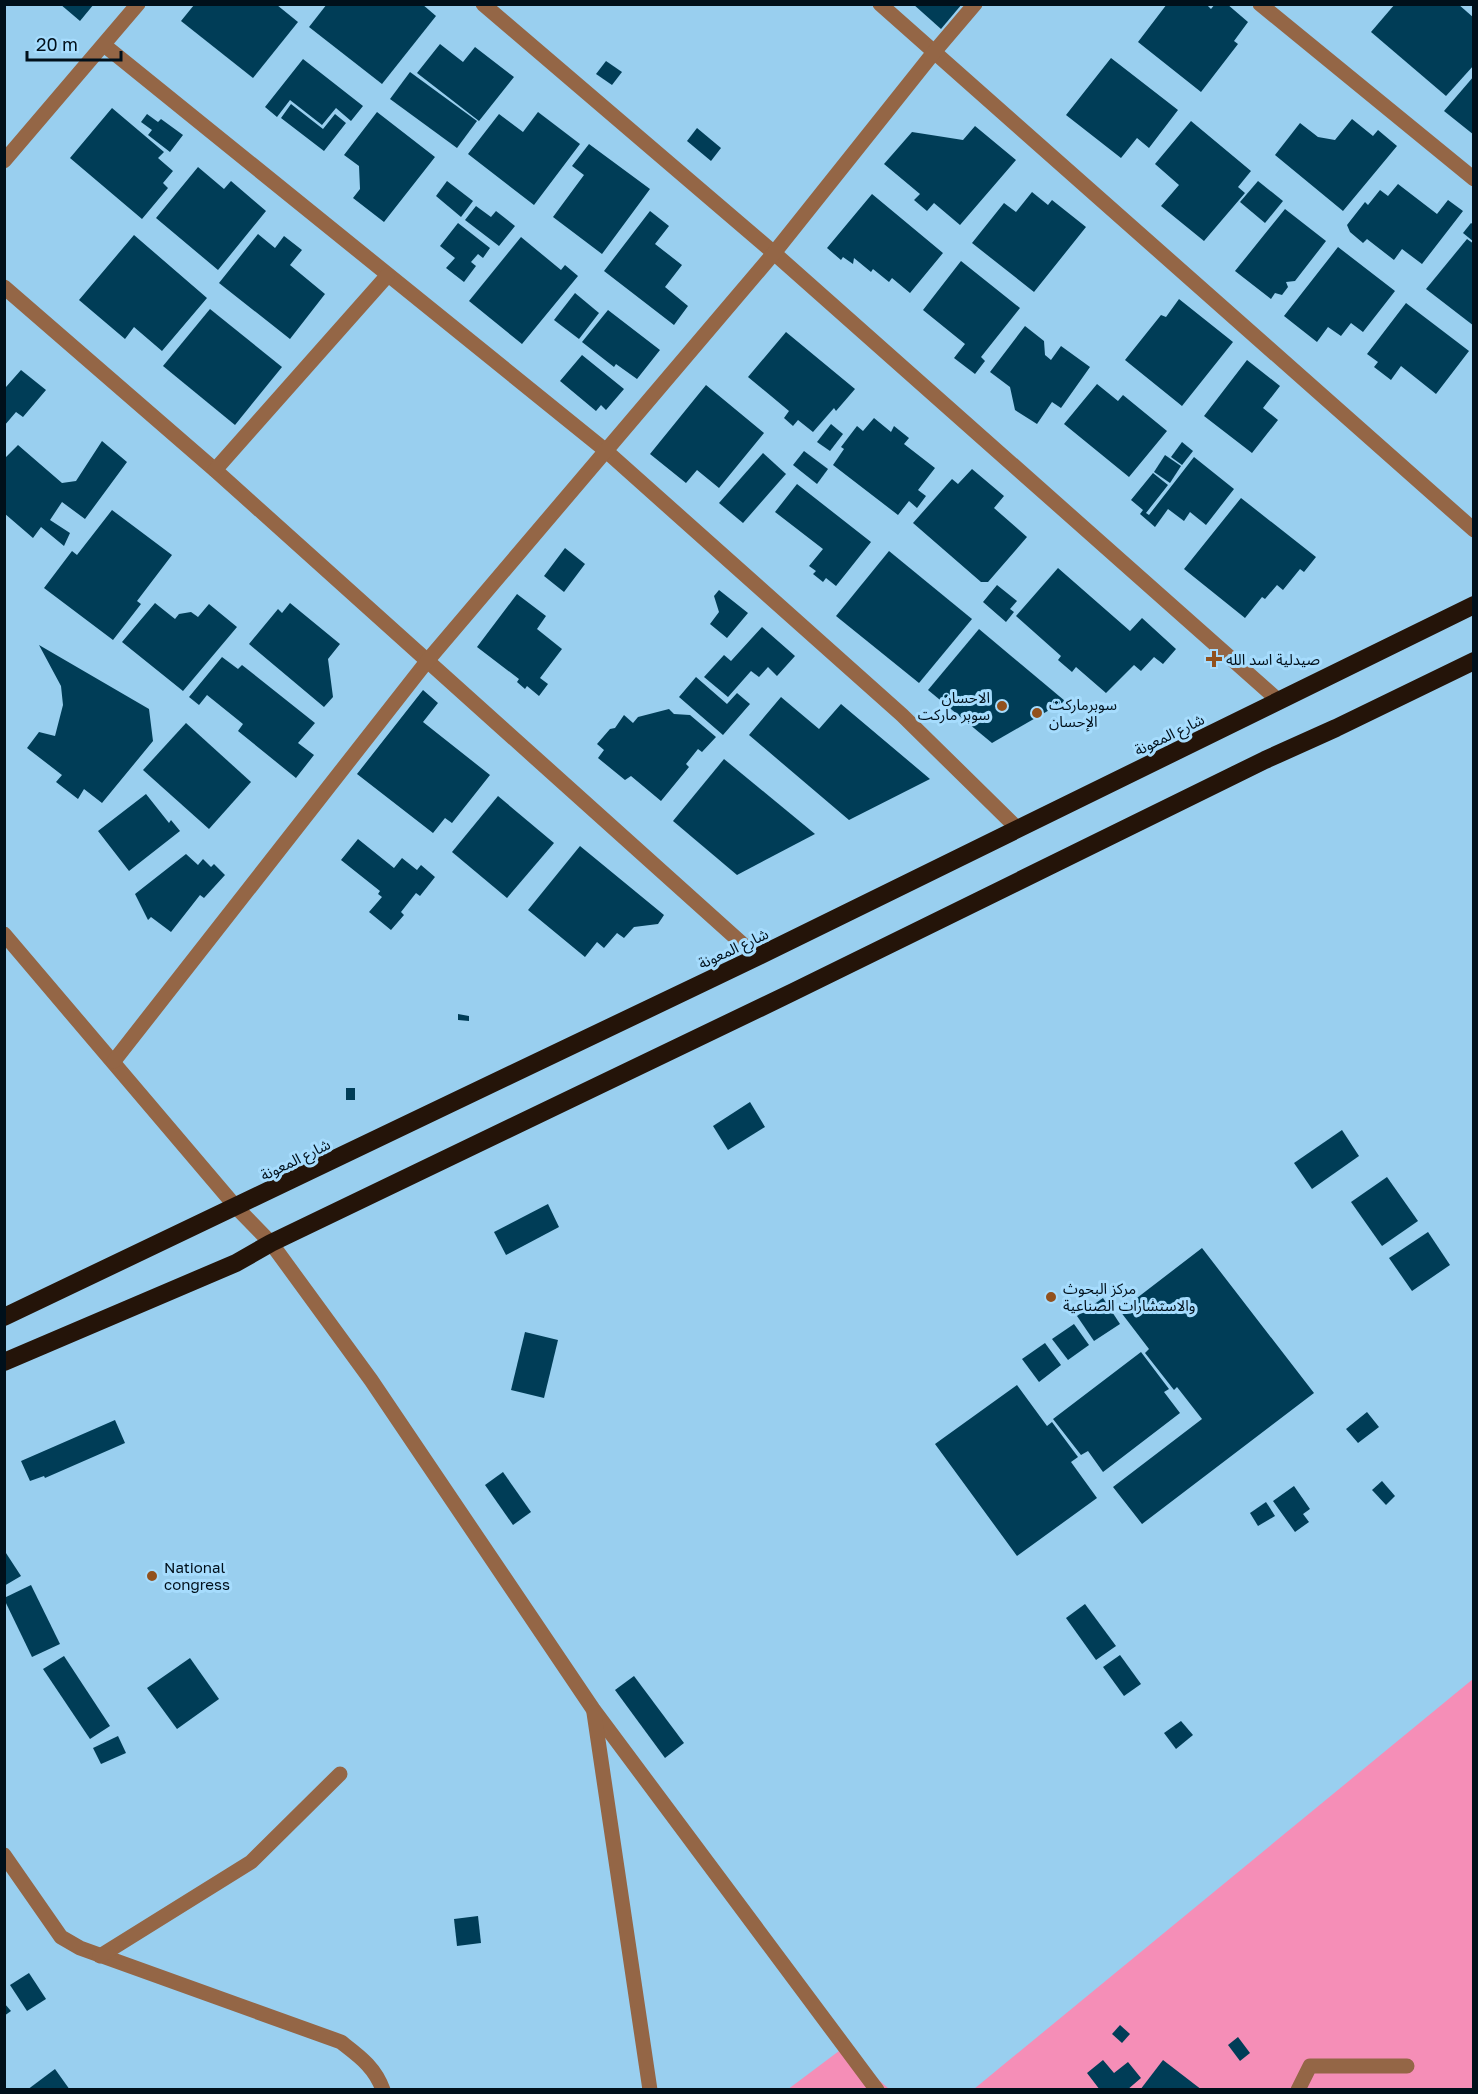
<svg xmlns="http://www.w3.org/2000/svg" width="1478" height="2094" viewBox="0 0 1478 2094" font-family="'Golos Text','Noto Sans Arabic',sans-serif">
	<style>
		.green { fill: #f58eb7 }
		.building { fill: #003d57 }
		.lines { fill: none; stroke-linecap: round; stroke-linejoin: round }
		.minor { stroke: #946646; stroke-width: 15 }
		.highway { stroke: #241409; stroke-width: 18 }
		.poi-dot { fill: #92511d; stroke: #a6dcfd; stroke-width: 2 }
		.labels { text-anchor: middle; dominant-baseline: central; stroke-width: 6; stroke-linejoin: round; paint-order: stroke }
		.poi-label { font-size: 15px; fill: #00101b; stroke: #a6dcfd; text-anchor: start }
		.street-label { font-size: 15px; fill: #00101b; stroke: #a6dcfd }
	</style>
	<rect width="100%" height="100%" fill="#99cfef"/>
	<g class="green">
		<polygon points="1473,1679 1473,2089 974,2089"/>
		<polygon points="843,2048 889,2089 787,2090"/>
	</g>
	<g class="building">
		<polygon points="60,4 94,4 80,21"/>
		<polygon points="327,4 422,4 436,16 382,84 309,27"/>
		<polygon points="913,4 962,4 941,29"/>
		<polygon points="1167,4 1206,4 1211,9 1215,4 1227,4 1248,22 1234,41 1238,44 1201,92 1138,42"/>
		<polygon points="1395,4 1458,4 1474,18 1474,65 1446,96 1371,32"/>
		<polygon points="194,5 277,5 298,22 253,78 181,21"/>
		<polygon points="440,44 463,62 475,47 514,77 479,121 417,73"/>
		<polygon points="1111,58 1178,110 1149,148 1137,138 1121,158 1066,115"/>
		<polygon points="303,59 363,106 351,121 336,108 322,125 290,100 277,117 265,107"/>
		<polygon points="606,61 622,72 612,85 596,74"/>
		<polygon points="410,72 477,121 457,148 390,99"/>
		<polygon points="1474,76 1474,135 1444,111"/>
		<polygon points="291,104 323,129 335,114 346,123 324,151 281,118"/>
		<polygon points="112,108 164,152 158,158 173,171 163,183 168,188 142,219 70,158"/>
		<polygon points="377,112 435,157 384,222 353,198 360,189 359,166 344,155"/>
		<polygon points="538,112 580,144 534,205 468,154 499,114 523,132"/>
		<polygon points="147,114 158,122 161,119 183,135 170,152 148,135 152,130 141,122"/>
		<polygon points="1352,119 1373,136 1378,130 1397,146 1343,211 1275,155 1300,123 1318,137 1335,140"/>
		<polygon points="1191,121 1251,171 1238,187 1245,193 1204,241 1161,206 1179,185 1155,164"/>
		<polygon points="975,126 1016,160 960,225 934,203 927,211 914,200 920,194 884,164 912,132 963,140"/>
		<polygon points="697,128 721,148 711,161 687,141"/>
		<polygon points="589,144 650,189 602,254 553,217 584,175 572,166"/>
		<polygon points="198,167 224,189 231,181 266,211 218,270 156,218"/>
		<polygon points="447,181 473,201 461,217 436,196"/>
		<polygon points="1258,181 1283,201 1265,223 1240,202"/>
		<polygon points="1398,184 1437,214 1448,200 1463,211 1422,264 1402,249 1394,260 1367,239 1363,243 1350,232 1347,225 1365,202 1368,205 1380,190 1388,196"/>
		<polygon points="1032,192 1048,205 1052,200 1086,227 1034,292 972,243 1004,203 1016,212"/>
		<polygon points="872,194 943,253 910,293 892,278 889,282 873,269 871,272 854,258 853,264 843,257 841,260 827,248"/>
		<polygon points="476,206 491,217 496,211 515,226 499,246 465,220"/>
		<polygon points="1285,209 1326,241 1295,281 1286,282 1288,287 1282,295 1275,293 1271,299 1235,271"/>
		<polygon points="650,211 669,226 655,244 682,265 665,287 688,306 674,325 604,271"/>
		<polygon points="458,223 490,248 483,258 478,254 471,262 476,266 464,282 446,268 455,258 440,246"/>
		<polygon points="1471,223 1474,225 1474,242 1463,233"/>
		<polygon points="258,234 275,248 284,236 302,250 290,265 325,294 290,339 219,283"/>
		<polygon points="134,235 207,298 162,351 134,327 125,339 79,300"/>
		<polygon points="521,237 561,270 565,265 578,276 522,344 469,301"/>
		<polygon points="1467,239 1474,244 1474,326 1426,289"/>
		<polygon points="1338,247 1395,291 1363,332 1351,323 1341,336 1328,327 1317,342 1284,316"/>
		<polygon points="961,261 1020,308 981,357 985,361 975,374 954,358 965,344 923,310"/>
		<polygon points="575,293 599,313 579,339 554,320"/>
		<polygon points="1179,299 1233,342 1182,406 1125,360 1161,315 1166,317"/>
		<polygon points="1406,303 1469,351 1436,394 1401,366 1391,380 1374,367 1378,362 1367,354"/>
		<polygon points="210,309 282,367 235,425 163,366"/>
		<polygon points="608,310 660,350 637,379 616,364 614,367 582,342"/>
		<polygon points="1025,326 1044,341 1045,355 1051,360 1061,346 1090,367 1061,408 1052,402 1037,424 1015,410 1010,387 990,372"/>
		<polygon points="786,332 855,389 836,411 834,408 813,432 798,420 793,426 784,418 789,411 748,377"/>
		<polygon points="582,355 624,389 606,410 601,405 596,411 560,381"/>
		<polygon points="1247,360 1280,386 1263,408 1278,420 1252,453 1204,416"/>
		<polygon points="21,370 46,390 23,417 16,412 4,426 4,386 6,387"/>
		<polygon points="1097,384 1118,401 1123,395 1167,431 1129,477 1064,424"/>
		<polygon points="706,385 764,433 719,488 697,470 686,483 650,454"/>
		<polygon points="874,418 891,432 894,426 909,438 904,444 935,468 918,490 926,496 917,508 909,501 898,515 833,465 844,449 841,447 857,426 863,431"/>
		<polygon points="831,424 843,434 830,451 817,442"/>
		<polygon points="102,441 127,462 85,519 62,502 50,520 70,533 64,546 41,527 33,538 4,513 4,459 18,445 62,483 76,481"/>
		<polygon points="1182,442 1193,451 1182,465 1171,457"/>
		<polygon points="804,451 828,469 817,484 793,465"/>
		<polygon points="763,453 786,474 743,523 719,503"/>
		<polygon points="1165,455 1181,466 1170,483 1154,472"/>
		<polygon points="1194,457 1234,489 1206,525 1190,512 1184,521 1168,509 1155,527 1140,514 1143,510 1131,500 1153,473 1168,485 1146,513 1149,515"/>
		<polygon points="972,469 1004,496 994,508 1027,537 988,582 981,582 913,523 952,479 958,484"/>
		<polygon points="797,484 871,542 836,586 826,578 823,582 813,574 816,571 809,566 823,549 775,512"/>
		<polygon points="1241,498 1316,557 1304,572 1300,569 1283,590 1277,585 1265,599 1262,597 1245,618 1184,569"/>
		<polygon points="112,510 172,555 137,601 141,604 113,640 44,588 72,551 77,555"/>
		<polygon points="565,548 585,564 564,592 544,576"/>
		<polygon points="889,551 972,619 919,683 836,616"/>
		<polygon points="1058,568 1130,631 1142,618 1176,649 1163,664 1154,657 1141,671 1134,665 1106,693 1076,667 1072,672 1058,660 1061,656 1016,616"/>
		<polygon points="997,585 1017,601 1010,609 1014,612 1006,622 983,602"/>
		<polygon points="719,590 748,613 727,638 710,624 719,612 714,596"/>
		<polygon points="517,594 546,616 537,629 562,649 540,678 548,684 539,696 527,686 525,689 517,682 519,679 477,647"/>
		<polygon points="155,603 175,619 179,614 191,612 198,617 209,604 237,627 183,691 122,642"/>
		<polygon points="290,603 340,644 328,659 333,697 324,707 249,644 278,609 282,613"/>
		<polygon points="762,627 795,656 777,676 768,667 759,677 751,671 728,697 704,677 724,655 731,661"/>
		<polygon points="979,629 1065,701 992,743 928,690"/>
		<polygon points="39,645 149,709 153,741 102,803 84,789 78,799 56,782 62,775 27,748 39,732 55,736 63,705 61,686"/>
		<polygon points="222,657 238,669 242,665 315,723 298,743 314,755 296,778 238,731 243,724 207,695 199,705 189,697"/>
		<polygon points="696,677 727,704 737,693 750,704 723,735 679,697"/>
		<polygon points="423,690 438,703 423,722 490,775 452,823 445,818 433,833 357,774"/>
		<polygon points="781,697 819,729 841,704 930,779 849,820 749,735"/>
		<polygon points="669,709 674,714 690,715 716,737 702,752 698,749 686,764 689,767 661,801 631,776 625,780 598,758 604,750 597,744 610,729 615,728 624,715 633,723 638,717"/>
		<polygon points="186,723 251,782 209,829 143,770"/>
		<polygon points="724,759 815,834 737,875 673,821"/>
		<polygon points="146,794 169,823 171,820 180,831 129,871 98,831"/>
		<polygon points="498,796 554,843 507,898 452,852"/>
		<polygon points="358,839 394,868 402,858 417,870 421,865 435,877 420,896 416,893 401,912 404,915 391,930 369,912 382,897 378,894 380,891 341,860"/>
		<polygon points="580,846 664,915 658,924 634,927 624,938 617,933 604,948 597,942 585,957 528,910"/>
		<polygon points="186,854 198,865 203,859 211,867 214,864 225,875 204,898 200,895 171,932 151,917 148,920 135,894"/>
		<polygon points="458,1014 469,1016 469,1021 458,1020"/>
		<rect x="346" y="1088" width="9" height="12"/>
		<polygon points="750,1102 765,1127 728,1150 713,1126"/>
		<polygon points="1342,1130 1359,1156 1312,1189 1294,1163"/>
		<polygon points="1387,1177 1418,1221 1382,1246 1351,1202"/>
		<polygon points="548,1204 559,1227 506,1255 494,1232"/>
		<polygon points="1428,1232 1450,1265 1412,1291 1389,1258"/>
		<polygon points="1202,1248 1314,1393 1142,1524 1113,1487 1202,1419 1177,1387 1174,1390 1145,1353 1149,1349 1120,1311"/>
		<polygon points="1103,1298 1120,1324 1094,1341 1077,1316"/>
		<polygon points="1074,1324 1089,1345 1068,1360 1052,1339"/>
		<polygon points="525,1332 558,1340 544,1398 511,1390"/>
		<polygon points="1045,1343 1061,1365 1039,1382 1022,1359"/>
		<polygon points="1141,1352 1169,1389 1164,1392 1180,1413 1103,1472 1088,1451 1081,1455 1053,1419"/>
		<polygon points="1017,1385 1047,1426 1052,1422 1078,1457 1071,1462 1097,1498 1017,1556 935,1444"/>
		<polygon points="1367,1412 1379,1427 1358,1443 1346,1429"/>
		<polygon points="115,1420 125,1443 45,1478 44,1476 30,1481 21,1461"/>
		<polygon points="503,1472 531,1512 513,1525 485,1485"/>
		<polygon points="1382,1481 1395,1496 1386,1505 1372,1490"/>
		<polygon points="1294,1486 1310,1509 1303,1514 1309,1522 1295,1532 1273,1501"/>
		<polygon points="1266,1502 1275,1516 1258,1526 1250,1513"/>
		<polygon points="4,1550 21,1576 4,1586"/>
		<polygon points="31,1585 60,1644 32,1657 4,1599 4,1598"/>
		<polygon points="1085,1604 1116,1646 1096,1660 1066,1618"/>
		<polygon points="1120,1655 1141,1684 1124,1696 1103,1667"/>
		<polygon points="64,1656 110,1726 90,1739 43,1669"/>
		<polygon points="190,1658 219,1699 177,1729 147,1688"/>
		<polygon points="634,1676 684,1743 665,1758 615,1690"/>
		<polygon points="1181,1721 1193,1735 1176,1749 1164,1733"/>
		<polygon points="118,1736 126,1753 101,1764 93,1748"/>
		<polygon points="478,1916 481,1943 457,1946 454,1919"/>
		<polygon points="29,1973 46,1999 27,2011 10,1985"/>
		<polygon points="4,2003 11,2011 4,2016"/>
		<polygon points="1120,2025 1130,2034 1122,2043 1112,2034"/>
		<polygon points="1238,2037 1250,2053 1240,2061 1228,2045"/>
		<polygon points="1103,2060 1114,2073 1128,2062 1141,2078 1127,2090 1100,2090 1087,2073"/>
		<polygon points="1163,2060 1202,2090 1140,2090"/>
		<polygon points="55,2069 70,2090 27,2090"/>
	</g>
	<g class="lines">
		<g class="minor">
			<polyline points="483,4 774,253 1278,700"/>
			<polyline points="880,4 1474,530"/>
			<polyline points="1260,4 1474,179"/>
			<polyline points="104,45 605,450 902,715 1018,829"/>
			<polyline points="4,161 138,4"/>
			<polyline points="4,287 215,470 757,957"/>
			<polyline points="215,470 387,276"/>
			<polyline points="4,934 236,1207 271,1243 371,1380 593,1709 877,2090"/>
			<polyline points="114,1061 428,660 774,253 935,51 975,4"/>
			<polyline points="594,1713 650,2090"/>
			<path d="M4 1855 61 1937 80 1948 341 2042C359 2056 375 2067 383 2090"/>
			<polyline points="100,1956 251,1862 340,1774"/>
			<polyline points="1298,2090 1310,2066 1407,2066"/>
		</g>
		<g class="highway">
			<polyline points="4,1317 757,957 1474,605"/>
			<polyline points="4,1362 236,1263 271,1243 793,992 1265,760 1336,728 1474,661"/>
		</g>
	</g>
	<g class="poi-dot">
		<path d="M1211 650h6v6h6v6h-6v6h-6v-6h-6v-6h6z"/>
		<circle cx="1002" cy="706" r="6"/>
		<circle cx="1037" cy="713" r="6"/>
		<circle cx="1051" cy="1297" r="6"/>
		<circle cx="152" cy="1576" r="6"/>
	</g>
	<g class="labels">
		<g class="poi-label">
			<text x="1226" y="659">صيدلية اسد الله</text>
			<text x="990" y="697" text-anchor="end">الاحسان<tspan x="990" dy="17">سوبر ماركت</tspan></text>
			<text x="1049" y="704">سوبرماركت<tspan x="1049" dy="17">الإحسان</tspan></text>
			<text x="1063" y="1288">مركز البحوث<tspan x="1063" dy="17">والاستشارات الصناعية</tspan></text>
			<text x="164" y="1567">National<tspan x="164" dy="17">congress</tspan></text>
		</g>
		<g class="street-label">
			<text transform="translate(1169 734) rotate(-26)">شارع المعونة</text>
			<text transform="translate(733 948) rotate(-25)">شارع المعونة</text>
			<text transform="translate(295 1159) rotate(-26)">شارع المعونة</text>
		</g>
	</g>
	<rect width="1478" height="2094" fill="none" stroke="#00101b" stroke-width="12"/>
	<path d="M27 51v9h94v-9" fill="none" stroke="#00101b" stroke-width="3"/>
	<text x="36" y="51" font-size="18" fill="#00101b" stroke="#a6dcfd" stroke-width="4.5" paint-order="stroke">20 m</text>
</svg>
